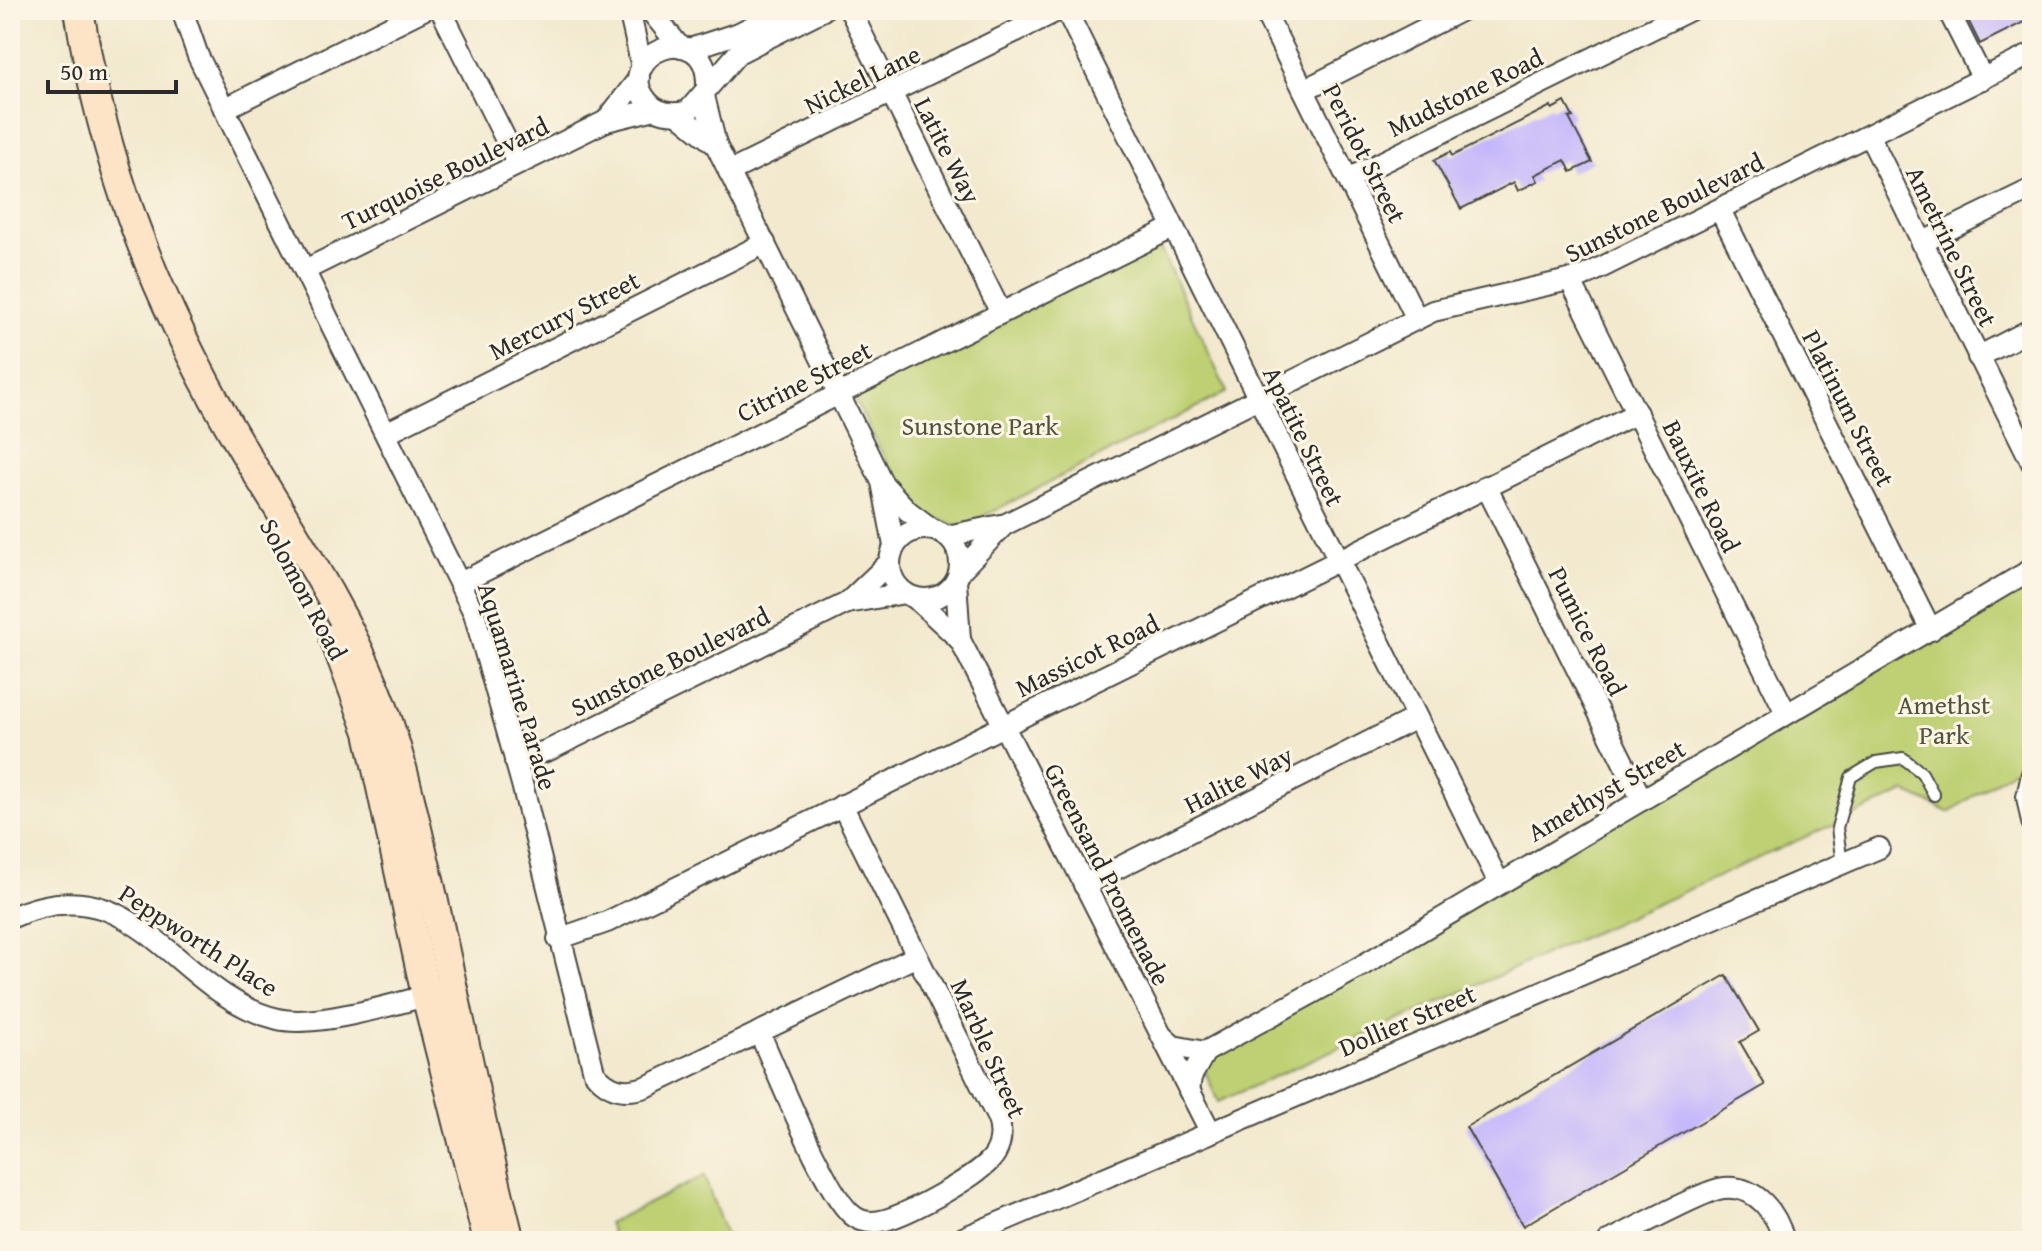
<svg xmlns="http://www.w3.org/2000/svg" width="2042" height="1251" viewBox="0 0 2042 1251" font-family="'Gentium Book Plus',serif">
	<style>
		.green { fill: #bed073; stroke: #747e4f; stroke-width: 2 }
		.building { fill: #bfb1fe }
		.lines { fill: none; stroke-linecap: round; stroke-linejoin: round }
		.service-casing { stroke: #494843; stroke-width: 14 }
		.minor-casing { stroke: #494843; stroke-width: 24 }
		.secondary-casing { stroke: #494843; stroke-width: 32 }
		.service { stroke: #fff; stroke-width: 10 }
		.minor { stroke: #fff; stroke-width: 20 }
		.secondary { stroke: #fee4c6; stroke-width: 28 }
		.labels { text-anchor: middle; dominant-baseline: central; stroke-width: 6; stroke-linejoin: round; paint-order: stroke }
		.street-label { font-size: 26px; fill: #2b2b2b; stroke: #fcf5e5 }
		.park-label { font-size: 26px; fill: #50543d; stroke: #fcf5e5 }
	</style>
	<rect width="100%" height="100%" fill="#fcf5e5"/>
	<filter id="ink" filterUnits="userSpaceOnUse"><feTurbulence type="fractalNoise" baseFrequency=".0125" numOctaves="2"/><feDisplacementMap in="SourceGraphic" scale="16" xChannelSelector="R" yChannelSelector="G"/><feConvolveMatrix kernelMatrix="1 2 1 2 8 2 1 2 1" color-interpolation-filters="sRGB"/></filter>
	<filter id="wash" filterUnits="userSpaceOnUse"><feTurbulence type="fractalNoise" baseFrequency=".006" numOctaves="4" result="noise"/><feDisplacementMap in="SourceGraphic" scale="32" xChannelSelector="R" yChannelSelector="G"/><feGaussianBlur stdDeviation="1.8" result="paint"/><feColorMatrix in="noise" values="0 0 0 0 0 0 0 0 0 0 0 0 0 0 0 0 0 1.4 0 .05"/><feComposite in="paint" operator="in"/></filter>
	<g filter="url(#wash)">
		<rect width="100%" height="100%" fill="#f2e9ce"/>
		<g class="green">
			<polygon points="1158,244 1227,392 962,527 912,511 853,396"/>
			<polygon points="2032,574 2032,757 1949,812 1905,792 1218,1102 1202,1064"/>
			<polygon points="704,1176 728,1241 615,1241 608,1223"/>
		</g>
		<g id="blocks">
			<g class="building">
				<polygon points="1963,10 2032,10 2032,18 1980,44"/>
				<polygon points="1565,102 1573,117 1569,118 1592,162 1571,172 1565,160 1535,175 1538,181 1518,191 1514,182 1461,209 1434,160 1450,152 1452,156 1551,106 1552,109"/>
				<polygon points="1726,975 1759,1031 1740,1042 1765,1085 1523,1226 1466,1127"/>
			</g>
		</g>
	</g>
	<g filter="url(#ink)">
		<use href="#blocks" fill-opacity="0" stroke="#494843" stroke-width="2"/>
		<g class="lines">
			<g class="service-casing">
				<polyline id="service" points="1842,864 1837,828 1851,777 1876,762 1903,758 1922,773 1934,795"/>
			</g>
			<g class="minor-casing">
				<g id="minor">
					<path d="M182 10 198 56 474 613 522 784 594 1072C609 1091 626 1094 648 1086L917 956"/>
					<polyline points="441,10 518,164"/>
					<polyline points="629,10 642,67"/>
					<polyline points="650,10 679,46"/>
					<polyline points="850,10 1001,313"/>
					<polyline points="1066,10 1499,883"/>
					<polyline points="1264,10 1417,319"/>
					<polyline points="1948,10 1983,79"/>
					<polyline points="690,49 739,33 785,10"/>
					<path d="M707 86C709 13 607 55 648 102 659 115 674 115 688 111L738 53 823 10"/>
					<polyline points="1304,90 1462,10"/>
					<polyline points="704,96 716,145 882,482 894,546"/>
					<polyline points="224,109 423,10"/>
					<polyline points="678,114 716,145"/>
					<polyline points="606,121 639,78"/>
					<polyline points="1870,137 2032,463"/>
					<polyline points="729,172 1059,10"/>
					<polyline points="1350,178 1690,10"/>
					<polyline points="1720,210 1931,630"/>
					<polyline points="1921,243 2032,189"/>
					<polyline points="305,270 606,121 655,109"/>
					<polyline points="1571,282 1786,713"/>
					<polyline points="1978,357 2032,329"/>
					<polyline points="386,433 765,243"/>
					<polyline points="884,485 908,511 932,529"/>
					<polyline points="1486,486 1642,800"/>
					<circle cx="925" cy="564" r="35"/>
					<polyline points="947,536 1006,524 1433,311 1582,277 2032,54"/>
					<polyline points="960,571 1003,526"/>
					<polyline points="956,581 960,640"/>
					<polyline points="460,583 1172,228"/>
					<polyline points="915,598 960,640 1210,1131"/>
					<polyline points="847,603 905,593"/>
					<polyline points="515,761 549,750 847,603 890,562"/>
					<polyline points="2032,774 2027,797 2032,822"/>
					<polyline points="1084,885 1416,718"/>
					<path d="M10 918C138 859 172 994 278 1019 315 1028 400 1003 439 992"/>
					<polyline points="558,939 607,922 1637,413"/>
					<path d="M759 1032C776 1068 827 1200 855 1217 864 1223 874 1223 885 1220 908 1214 984 1174 995 1154 1002 1142 1002 1131 998 1119L842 805"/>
					<polyline points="1163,1037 1173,1046 1205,1052 1191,1077 1189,1091"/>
					<polyline points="1205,1052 1358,968 2032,569"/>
					<polyline points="956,1241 1879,848"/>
					<path d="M1609 1241C1630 1231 1706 1189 1724 1188 1756 1185 1777 1213 1784 1241"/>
				</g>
			</g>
			<g class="secondary-casing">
				<g id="secondary">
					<path d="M79 10C103 162 152 290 228 424 278 512 337 594 376 689 399 745 412 808 426 867 455 991 478 1117 510 1241"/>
					<polyline points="334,638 369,732 426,995 488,1241"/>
				</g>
			</g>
			<use href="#service" class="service"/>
			<use href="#minor" class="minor"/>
			<use href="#secondary" class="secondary"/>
		</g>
	</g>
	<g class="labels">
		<g class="street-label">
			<text transform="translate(862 79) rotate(-26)">Nickel Lane</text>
			<text transform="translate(1465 92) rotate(-26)">Mudstone Road</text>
			<text transform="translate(948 150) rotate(63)">Latite Way</text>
			<text transform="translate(1365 153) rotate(63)">Peridot Street</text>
			<text transform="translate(445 173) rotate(-26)">Turquoise Boulevard</text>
			<text transform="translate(1664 207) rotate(-26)">Sunstone Boulevard</text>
			<text transform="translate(1952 246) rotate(64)">Ametrine Street</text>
			<text transform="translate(564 315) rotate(-27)">Mercury Street</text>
			<text transform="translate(804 381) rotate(-27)">Citrine Street</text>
			<text transform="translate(1849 408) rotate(63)">Platinum Street</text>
			<text transform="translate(1304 436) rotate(64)">Apatite Street</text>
			<text transform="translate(1702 486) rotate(64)">Bauxite Road</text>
			<text transform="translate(304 589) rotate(62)">Solomon Road</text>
			<text transform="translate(1588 631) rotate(63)">Pumice Road</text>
			<text transform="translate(1087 655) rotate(-26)">Massicot Road</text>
			<text transform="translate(670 661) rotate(-26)">Sunstone Boulevard</text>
			<text transform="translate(518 686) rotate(73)">Aquamarine Parade</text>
			<text transform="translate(1238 779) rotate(-27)">Halite Way</text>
			<text transform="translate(1606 790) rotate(-30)">Amethyst Street</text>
			<text transform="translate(1108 874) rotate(63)">Greensand Promenade</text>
			<text transform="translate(199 940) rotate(33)">Peppworth Place</text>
			<text transform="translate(1407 1020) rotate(-23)">Dollier Street</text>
			<text transform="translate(989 1048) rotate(66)">Marble Street</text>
		</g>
		<g class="park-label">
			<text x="980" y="425">Sunstone Park</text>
			<text x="1944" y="704">Amethst<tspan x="1944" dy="30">Park</tspan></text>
		</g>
	</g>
	<rect width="2042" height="1251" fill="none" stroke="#fcf5e5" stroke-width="40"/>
	<path d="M48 80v12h128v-12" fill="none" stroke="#2b2b2b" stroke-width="4"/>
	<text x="60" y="80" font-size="24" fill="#2b2b2b" stroke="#fcf5e5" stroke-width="6" paint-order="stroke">50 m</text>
</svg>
